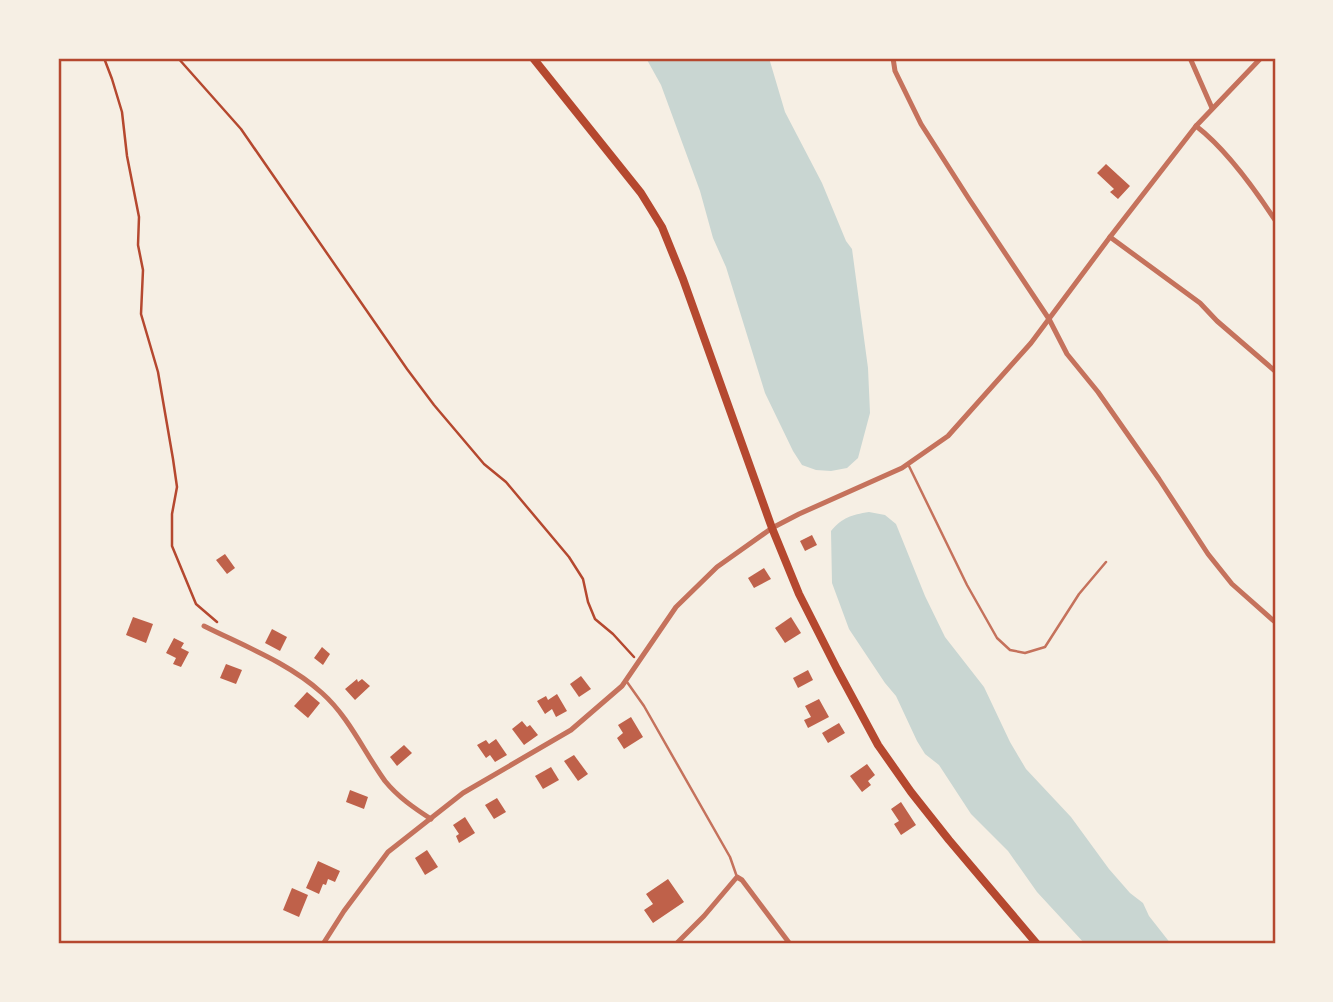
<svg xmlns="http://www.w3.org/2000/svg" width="1333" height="1002" viewBox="0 0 1333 1002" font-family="Mulish,sans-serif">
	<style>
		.water { fill: #c9d6d2 }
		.building { fill: #bf614a }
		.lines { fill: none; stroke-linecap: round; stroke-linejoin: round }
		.path { stroke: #b5482f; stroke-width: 2.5 }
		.service { stroke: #c5725c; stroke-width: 2.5 }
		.minor { stroke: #c5725c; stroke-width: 5 }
		.secondary { stroke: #b5482f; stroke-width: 8 }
		.neatline { fill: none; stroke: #b5482f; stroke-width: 2.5 }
	</style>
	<rect width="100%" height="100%" fill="#f6efe4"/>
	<g class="water">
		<polygon points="646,58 769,58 785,112 822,183 846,241 852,249 868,368 870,413 858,458 847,468 831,471 816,470 802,465 793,451 765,393 726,267 713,238 700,191 661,85"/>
		<path d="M869 512 885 515 896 524 925 596 945 637 984 687 1010 742 1026 769 1071 817 1109 869 1130 893 1143 903 1149 916 1171 944H1085L1037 892 1008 851 971 814 939 765 925 754 917 741 896 696 885 683 849 629 832 583 831 531C843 517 851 515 869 512Z"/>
	</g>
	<g class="building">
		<polygon points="1106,164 1130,186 1118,199 1110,192 1114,189 1097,173"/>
		<polygon points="812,535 817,545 805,551 800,541"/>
		<polygon points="225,554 235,568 227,574 216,560"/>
		<polygon points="764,568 771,579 754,588 748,578"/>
		<polygon points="133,617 153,624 146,643 126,635"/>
		<polygon points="791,617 801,633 785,643 775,628"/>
		<polygon points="272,629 287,637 280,651 265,643"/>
		<polygon points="174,638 184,643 181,648 189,652 181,667 173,664 176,658 166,653"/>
		<polygon points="322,647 330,654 323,665 314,658"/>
		<polygon points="226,664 242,670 236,684 220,678"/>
		<polygon points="808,670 813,680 798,688 793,678"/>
		<polygon points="581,676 591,689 579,697 570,684"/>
		<polygon points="357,679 358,682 362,679 370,686 355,700 345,689"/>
		<polygon points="307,692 320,703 308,718 294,706"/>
		<polygon points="557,694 567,711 556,717 552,709 545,714 537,701 546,696 548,700"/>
		<polygon points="819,699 829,717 808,728 804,720 811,717 805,706"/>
		<polygon points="631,717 643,737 624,749 617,738 623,733 618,725"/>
		<polygon points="522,721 527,727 530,725 538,735 524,745 512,729"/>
		<polygon points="839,723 845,733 828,743 822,733"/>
		<polygon points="496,739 507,755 495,762 490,755 486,758 477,745 486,740 489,744"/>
		<polygon points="404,745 412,753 397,766 390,757"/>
		<polygon points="574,755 588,774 578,781 564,761"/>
		<polygon points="867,764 875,775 868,781 871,785 862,792 850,776"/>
		<polygon points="551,767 559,780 543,789 535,776"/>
		<polygon points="350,790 368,797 364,809 346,802"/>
		<polygon points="497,798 506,812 494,819 485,805"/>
		<polygon points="901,802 916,825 901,835 894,824 899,821 891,809"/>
		<polygon points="465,817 475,833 459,843 456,836 459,834 453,825"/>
		<polygon points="427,850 438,867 425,875 415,858"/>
		<polygon points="318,861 340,871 335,882 328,879 326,885 323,884 319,894 306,888"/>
		<polygon points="668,879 684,902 653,923 644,910 653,904 646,894"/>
		<polygon points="292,888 308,895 299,917 283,910"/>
	</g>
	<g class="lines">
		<g class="path">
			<polyline points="104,58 112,79 122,112 127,156 139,217 138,245 143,270 141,314 158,372 173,459 177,487 172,514 172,546 196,604 217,622"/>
			<polyline points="178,58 241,129 407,369 434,405 484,464 506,482 569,557 583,579 588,602 595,619 613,634 634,657"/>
		</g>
		<g class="service">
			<polyline points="908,464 967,585 997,638 1010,650 1025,653 1045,647 1079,594 1106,562"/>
			<polyline points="627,682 644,706 730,857 737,877"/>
		</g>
		<g class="minor">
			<polyline points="893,58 895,71 921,124 969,199 1049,319 1067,354 1098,392 1159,479 1208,554 1232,584 1275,622"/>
			<polyline points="1190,58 1212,108"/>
			<path d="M1196 126C1226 149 1254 188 1275 220"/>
			<polyline points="1110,237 1200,303 1217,321 1275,371"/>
			<path d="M204 626C244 646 289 663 322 693 349 717 364 752 385 781 398 797 414 808 431 819"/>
			<polyline points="323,944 344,911 388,852 463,793 571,730 622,686 676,607 717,567 772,528 799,514 902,468 948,436 1031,343 1110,237 1196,126 1261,58"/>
			<polyline points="676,944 704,916 737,877 742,880 790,944"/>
		</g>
		<polyline class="secondary" points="533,58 641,193 662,227 683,279 772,528 799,594 837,669 878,745 911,792 949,840 1037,944"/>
	</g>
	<rect width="1333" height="1002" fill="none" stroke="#f6efe4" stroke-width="119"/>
	<rect x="60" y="60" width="1214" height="882" class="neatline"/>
</svg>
